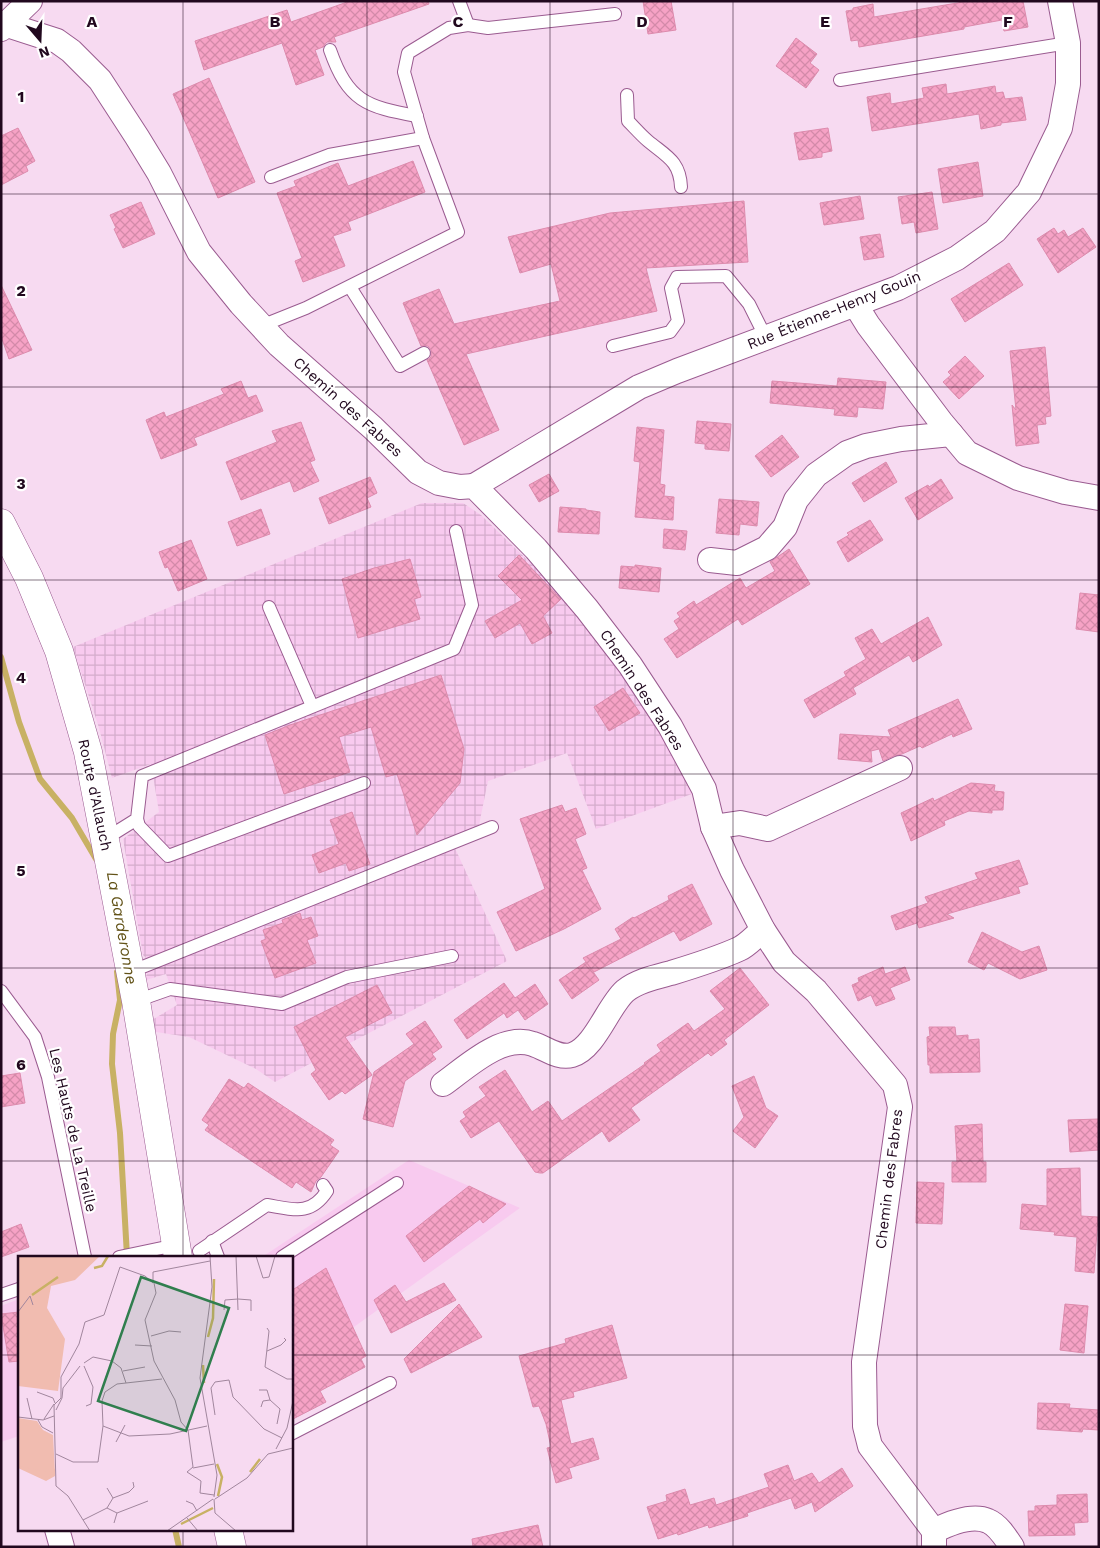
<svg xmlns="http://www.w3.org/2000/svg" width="1100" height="1548" viewBox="0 0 1100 1548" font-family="'Work Sans',sans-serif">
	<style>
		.built { fill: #f8caef }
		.industrial { fill: url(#industrial-grid) }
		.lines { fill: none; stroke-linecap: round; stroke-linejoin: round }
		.stream { stroke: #c8b164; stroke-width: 6 }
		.building { fill: url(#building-cross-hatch); stroke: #dd8bad }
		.lane-casing { stroke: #9a5b90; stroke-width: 14 }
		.street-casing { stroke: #9a5b90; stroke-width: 26 }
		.secondary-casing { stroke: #9a5b90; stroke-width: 29 }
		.lane { stroke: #fff; stroke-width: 12 }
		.street { stroke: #fff; stroke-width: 24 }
		.secondary { stroke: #fff; stroke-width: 28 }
		.grid { fill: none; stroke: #21081e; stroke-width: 1; stroke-opacity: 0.55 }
		.labels { text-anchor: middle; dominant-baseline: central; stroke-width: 4.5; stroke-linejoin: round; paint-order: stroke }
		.street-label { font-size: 15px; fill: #21081e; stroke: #fff }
		.water-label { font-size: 16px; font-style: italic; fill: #625217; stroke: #fff }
		.inset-river { fill: none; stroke: #c8b164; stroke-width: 2.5 }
		.inset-road { fill: none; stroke: #a1869d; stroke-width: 1 }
		.view { fill: #307e4e; fill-opacity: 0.15; stroke: #307e4e; stroke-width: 2.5 }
		.inset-edge { fill: none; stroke: #21081e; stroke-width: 2.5 }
		.grid-label { font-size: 16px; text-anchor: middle; font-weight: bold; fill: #21081e; stroke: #fff; stroke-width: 4.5; stroke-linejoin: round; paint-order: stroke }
	</style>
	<defs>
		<pattern id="industrial-grid" width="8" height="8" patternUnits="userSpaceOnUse" patternTransform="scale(1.25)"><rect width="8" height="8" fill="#f8caef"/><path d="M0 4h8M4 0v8" fill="none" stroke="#d4accc"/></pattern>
		<pattern id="building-cross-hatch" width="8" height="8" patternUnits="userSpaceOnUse" patternTransform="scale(1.25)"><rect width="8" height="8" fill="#f6a2c5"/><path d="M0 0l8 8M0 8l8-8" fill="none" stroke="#d38aa9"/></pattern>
	</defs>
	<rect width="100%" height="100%" fill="#f7daf1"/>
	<g class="built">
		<polygon points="409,1160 520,1208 291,1372 291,1257 262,1257"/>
		<polygon points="19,1299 19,1436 1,1442 1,1306"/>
	</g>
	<g class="industrial">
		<polygon points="422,503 463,503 481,515 550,582 669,733 700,791 596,829 567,753 488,781 479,825 148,960 143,955 123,839 159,812 151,764 112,778 99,728 73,647"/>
		<polygon points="454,846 507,961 275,1082 256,1069 189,1037 156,1032 152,1020 177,1005 166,974 146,980 146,976 150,969"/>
	</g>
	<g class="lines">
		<g class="stream">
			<polyline points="1,657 19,722 40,779 72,818 96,859"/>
			<polyline points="117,972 120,1000 113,1034 112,1064 120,1133 127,1256"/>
			<polyline points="175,1529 179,1547"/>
		</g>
	</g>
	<g class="building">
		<polygon points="350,1 428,1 429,4 334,37 336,42 327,42 323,47 315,50 324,75 296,85 282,43 204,70 195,41 287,10 291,22"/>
		<polygon points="643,1 671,1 676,30 648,34"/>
		<polygon points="969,1 1023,1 1028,27 1004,31 1002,20 964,27 964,29 859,47 858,40 851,41 846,11 853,10 853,8 873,4 874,17"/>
		<polygon points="796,38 817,54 810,63 819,70 806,88 776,66"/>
		<polygon points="209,78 255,182 218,198 173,94"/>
		<polygon points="946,84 947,94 995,86 996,93 1003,92 1005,99 1022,97 1026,120 1001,123 1001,125 981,129 979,114 872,131 867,97 890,93 891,104 908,101 924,98 922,88"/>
		<polygon points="18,128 35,161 26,166 28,171 1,185 1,136"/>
		<polygon points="828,128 832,151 822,153 822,157 799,160 794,133"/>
		<polygon points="413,161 425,192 348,222 351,230 333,236 345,266 303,282 295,261 302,258 277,193 296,186 294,181 338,163 348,186"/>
		<polygon points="978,162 983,196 943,203 938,169"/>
		<polygon points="932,192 938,229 916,233 914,222 902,224 898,197"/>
		<polygon points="860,196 864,219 824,225 820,203"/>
		<polygon points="744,201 748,262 646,268 657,311 466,354 499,430 464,445 427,360 431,357 431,350 428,346 421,346 403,303 439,289 454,324 560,301 551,264 520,273 508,237 610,213"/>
		<polygon points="141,202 155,234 123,248 114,229 116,228 110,215"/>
		<polygon points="1054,228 1058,234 1064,230 1068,237 1083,228 1096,247 1058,273 1037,239"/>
		<polygon points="880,234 884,257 864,260 860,237"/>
		<polygon points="1009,263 1023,285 965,322 951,299"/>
		<polygon points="1,285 32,350 9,359 1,336"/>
		<polygon points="1045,347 1051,416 1045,417 1046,424 1037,425 1039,443 1016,446 1012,405 1016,410 1010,351"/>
		<polygon points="965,356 984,376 959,399 943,382 951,375 948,372"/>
		<polygon points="838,378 886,382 883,409 858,407 857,417 834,415 835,409 770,403 772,381 837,386"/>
		<polygon points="241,381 248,398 256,395 263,411 194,438 197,445 161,459 146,420 164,412 166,417 224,394 221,389"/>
		<polygon points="697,421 731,424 729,451 705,449 705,444 695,443"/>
		<polygon points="301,422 315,460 310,462 319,481 294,492 290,481 241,500 226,462 277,442 272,431"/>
		<polygon points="637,427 664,430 660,484 665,485 664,496 674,497 673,520 635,517 640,462 634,461"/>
		<polygon points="782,435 799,457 771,477 755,456"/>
		<polygon points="886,462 897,482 864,502 852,483"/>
		<polygon points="549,474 559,491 539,502 529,485"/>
		<polygon points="370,477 377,493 367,498 371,507 329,524 319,498"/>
		<polygon points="941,479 953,498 918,520 905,498 928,485 929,487"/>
		<polygon points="719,499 759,502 757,526 740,524 739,535 716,533"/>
		<polygon points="560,507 586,509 586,510 600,512 599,534 558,532"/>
		<polygon points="261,509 270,534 237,546 228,522"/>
		<polygon points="870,520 883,540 848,562 837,542 849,535 847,533"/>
		<polygon points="664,529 687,531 685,550 663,548"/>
		<polygon points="191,540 207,579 178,591 168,567 165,568 159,552"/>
		<polygon points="789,549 810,584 742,625 738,619 677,658 664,639 679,629 674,621 680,617 677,613 694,601 696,605 740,578 746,588 775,571 770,562"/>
		<polygon points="519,555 561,599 543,616 552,633 532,644 520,623 495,638 485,621 522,600 498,576"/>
		<polygon points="410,559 421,597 414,599 420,619 358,638 342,579 374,568"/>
		<polygon points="635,565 661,568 659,592 619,588 621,566 635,567"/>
		<polygon points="1080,593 1099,595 1099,632 1076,629"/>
		<polygon points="928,617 942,645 913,662 909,655 853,688 856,694 814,718 804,700 846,676 844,672 866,659 855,638 872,629 881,644"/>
		<polygon points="441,675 464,749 460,783 417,835 397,774 386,777 371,727 339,737 350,772 284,794 265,735 290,725"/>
		<polygon points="623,688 640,713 609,731 594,707"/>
		<polygon points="958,699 972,729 953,737 952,734 922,748 920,746 902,754 894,756 883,761 879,749 871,751 872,762 838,759 840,734 891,737 888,730"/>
		<polygon points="971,783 995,785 994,791 1004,792 1003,810 992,810 992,813 969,811 944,821 945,825 911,841 901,813 933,798 934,801"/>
		<polygon points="562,805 565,812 576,808 586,834 575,839 587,868 582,870 601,909 564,929 516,951 497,912 545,889 520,819"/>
		<polygon points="352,812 370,864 349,871 346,863 319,873 312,855 339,844 330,820"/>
		<polygon points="1019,860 1028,884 1018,887 1020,893 947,914 954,918 919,928 917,923 896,930 891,916 928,903 925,897 978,879 975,873"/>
		<polygon points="692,884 712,924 680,941 674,931 594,972 583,958 621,939 615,929 633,917 634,918 669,900 668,896"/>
		<polygon points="300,913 302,920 311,917 318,936 307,940 316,963 275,978 261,941 266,939 263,930 283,923 282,920"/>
		<polygon points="982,932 1022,952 1039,946 1047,970 1020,979 988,963 984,970 968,962"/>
		<polygon points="586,962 599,980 572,999 559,980"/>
		<polygon points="883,967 885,974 905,967 910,980 890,988 895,999 876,1006 871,995 858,1001 852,985 859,982 858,978"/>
		<polygon points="740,968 769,1005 724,1040 727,1044 711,1056 708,1053 631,1108 640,1120 609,1142 602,1131 543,1173 540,1173 535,1172 499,1121 471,1138 460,1121 466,1117 463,1112 486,1096 479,1087 505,1070 532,1112 548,1101 562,1121 645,1064 644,1063 661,1051 657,1045 688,1023 694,1031 725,1009 710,991"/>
		<polygon points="504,983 515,998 535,984 548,1004 525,1020 518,1010 507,1018 504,1013 467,1039 454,1020"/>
		<polygon points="377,985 392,1013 345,1037 372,1075 345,1094 342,1091 329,1100 311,1074 316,1070 294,1027"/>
		<polygon points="425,1021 442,1047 432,1054 436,1059 405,1081 393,1127 363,1119 374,1072 414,1044 406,1034"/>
		<polygon points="929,1027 955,1027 956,1036 968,1035 968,1040 979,1039 980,1072 930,1073 930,1065 928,1065 927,1037 930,1036"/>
		<polygon points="20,1073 25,1103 1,1107 1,1076"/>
		<polygon points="754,1076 766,1108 778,1116 755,1148 733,1131 744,1117 732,1086"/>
		<polygon points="229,1079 244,1088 248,1083 334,1140 330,1145 339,1151 321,1177 316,1181 311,1192 296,1182 292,1188 205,1130 209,1125 202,1120"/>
		<polygon points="1099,1119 1099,1150 1070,1152 1068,1120"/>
		<polygon points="982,1124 983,1162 986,1162 986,1182 952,1182 952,1162 957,1162 955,1126"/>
		<polygon points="1080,1168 1081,1216 1098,1217 1094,1273 1075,1271 1077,1237 1054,1235 1055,1232 1020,1229 1022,1204 1047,1206 1047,1169"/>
		<polygon points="917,1182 944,1183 942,1224 916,1223"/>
		<polygon points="469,1186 506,1204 483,1223 480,1219 424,1262 406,1236"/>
		<polygon points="21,1224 29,1247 1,1257 1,1232"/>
		<polygon points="326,1268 366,1356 361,1359 365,1367 320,1391 326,1402 291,1420 291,1291"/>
		<polygon points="444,1283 456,1300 391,1333 374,1300 395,1285 406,1302"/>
		<polygon points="459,1304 482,1337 411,1373 404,1359"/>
		<polygon points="1065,1304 1088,1306 1084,1353 1060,1350"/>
		<polygon points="19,1312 19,1361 9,1362 1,1314"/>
		<polygon points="612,1325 627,1378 573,1392 574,1397 561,1400 571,1444 593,1438 599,1459 569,1468 572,1478 556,1483 547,1448 551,1447 546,1424 539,1406 533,1407 519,1356 566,1343 565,1339"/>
		<polygon points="1038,1403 1070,1404 1069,1408 1099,1410 1099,1430 1083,1429 1082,1432 1037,1429"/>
		<polygon points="788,1465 794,1481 812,1473 819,1483 842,1468 853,1486 815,1512 812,1502 795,1509 791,1498 747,1513 748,1516 709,1528 708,1525 678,1535 677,1533 658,1539 647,1507 667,1501 666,1495 685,1489 690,1505 714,1498 716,1505 769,1487 764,1474"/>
		<polygon points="1087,1494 1088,1522 1074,1523 1075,1535 1029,1536 1028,1511 1035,1511 1035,1506 1057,1505 1057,1495"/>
		<polygon points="538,1525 543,1547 473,1547 472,1539"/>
	</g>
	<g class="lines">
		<g class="lane-casing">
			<g id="lane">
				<polyline points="459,1 468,25"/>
				<path d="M330 50C348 101 366 107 417 116"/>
				<polyline points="840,80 1068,43"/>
				<path d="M627 95 628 121C634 127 641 135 648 141 666 156 680 161 681 187"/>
				<polyline points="271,177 329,155 423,138"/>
				<polyline points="350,287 400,366 424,353"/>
				<polyline points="261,326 306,308 458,232 423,138 404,72 408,53 449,28 468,25 488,28 615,14"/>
				<polyline points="613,346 670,332 678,321 671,288 677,277 726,276 749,304 766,338"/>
				<polyline points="269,607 312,706"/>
				<polyline points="137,819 139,826 168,856 364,783"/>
				<polyline points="105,839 137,819 142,776 454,649 472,605 456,531"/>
				<polyline points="130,972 492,827"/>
				<polyline points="1,991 35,1037 48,1077 85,1257"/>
				<polyline points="136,1001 170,989 282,1004 347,977 452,956"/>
				<polyline points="212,1241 218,1257"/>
				<path d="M199 1251 267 1205C292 1209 310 1217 327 1191L323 1185"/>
				<polyline points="119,1257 176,1245"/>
				<polyline points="282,1257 397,1183"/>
				<polyline points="1,1295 19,1289"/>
				<polyline points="291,1434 390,1383"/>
			</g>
		</g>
		<g class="street-casing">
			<g id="street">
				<polyline points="1,23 57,41 71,51 100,80 137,137 159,173 199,252 241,304 279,345 373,428 418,472 439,483 460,487 474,486 536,549 587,609 630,665 670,726 704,789 713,827 732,870 763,930 784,962 816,991 895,1085 900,1107 864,1362 865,1426 870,1446 934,1531"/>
				<polyline points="1,29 30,1"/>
				<polyline points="855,304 868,325 941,422 967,453 1018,478 1065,492 1099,498"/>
				<polyline points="474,486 639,387 677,371 898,288 957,258 995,231 1029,192 1060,128 1068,84 1068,43 1060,1"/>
				<polyline points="710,560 737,563 767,548 785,527 796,500 816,475 847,453 866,446 901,439 951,434"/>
				<polyline points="713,827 740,823 768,829 900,768"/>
				<path d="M443 1084C467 1067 502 1033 533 1044 546 1048 558 1059 572 1055 595 1048 608 1006 625 991 637 981 656 977 671 973 694 966 717 959 739 949 748 945 755 936 763 930"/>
				<polyline points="57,1529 62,1547"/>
				<path d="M934 1545V1531C948 1524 972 1514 988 1521 998 1525 1006 1538 1012 1547"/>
			</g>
		</g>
		<g class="secondary-casing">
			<g id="secondary">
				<polyline points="1,523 29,578 59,651 88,752 136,1001 178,1257"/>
				<polyline points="228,1529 232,1547"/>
			</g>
		</g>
		<use href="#lane" class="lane"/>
		<use href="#street" class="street"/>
		<use href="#secondary" class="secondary"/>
	</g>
	<path class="grid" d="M183 1V1257M367 1V1547M550 1V1547M733 1V1547M917 1V1547M1 194H1099M1 387H1099M1 580H1099M1 774H1099M1 968H1099M1 1161H1099M1 1355H19M291 1355H1099M183 1529V1547"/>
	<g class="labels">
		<g class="street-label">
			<text transform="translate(834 310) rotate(-22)">Rue Étienne-Henry Gouin</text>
			<text transform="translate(348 407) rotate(42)">Chemin des Fabres</text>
			<text transform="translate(642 690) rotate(57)">Chemin des Fabres</text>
			<text transform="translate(95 795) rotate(78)">Route d'Allauch</text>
			<text transform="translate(73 1130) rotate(77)">Les Hauts de La Treille</text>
			<text transform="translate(889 1179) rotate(-83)">Chemin des Fabres</text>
		</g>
		<g class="water-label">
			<text transform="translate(122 928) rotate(80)">La Garderonne</text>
		</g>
	</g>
	<g transform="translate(18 1256)">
		<rect width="275" height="275" fill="#f7daf1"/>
		<path d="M0 0H82L57 24 33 30 29 52 47 83 40 135 0 130ZM0 204 37 213V220L28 225 0 212Z" fill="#f1bcb0"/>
		<path d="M0 162 19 165 25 174 35 179 37 217 0 210Z" fill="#f1bcb0"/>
		<path class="inset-river" d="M76 12 84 10 90 0M14 39 40 21M190 81 195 62 196 23M185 109 186 127M199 208 204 221 200 240M232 216 242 203M163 268 195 252"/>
		<path class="inset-road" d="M192 0 194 31 182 122 199 219 196 241M218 0 220 54M238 0 245 22 251 21 257 0M136 27 138 37 127 64 136 105 157 144 163 166 170 174 175 211 169 216 183 225 182 237 196 239M206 54 207 44 220 43 233 44V55M0 56 12 40 15 49M249 72 251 75 247 111 269 123H275M133 80 151 75 163 76M117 89 134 90M249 95 263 89 268 84 266 82M66 107 75 101 94 105 103 112 108 127M66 110 75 131 73 148 68 150M105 115 127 111M45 132 62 110M241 134H249L252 144M19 136 35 142 37 147M9 142 14 163M243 151 245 145 252 144 262 153 259 168M38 154 44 142 45 132M197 159 193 132 197 126 211 124 215 141 246 173 264 182M0 161 25 164 36 160M26 163 36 148M20 164 24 171 35 177M85 170 111 180 152 178 189 170M98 186 107 169M258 193 269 172 275 145M38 198 55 206H80L85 170 84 145 87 136 99 128 144 123M175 212 196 208M95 242 111 236 116 231 115 226M196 243 197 257 218 275M197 243 229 222 250 198 275 192M168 245 175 248 179 255M89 252 95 242 89 232M99 257 130 245M169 262 180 275M65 264 89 252 99 257 96 267M72 275 50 240 38 230 36 149 43 142V121L61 88 67 66 86 59 102 11 127 20 135 27V16L192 5M149 275 195 243"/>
		<path class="view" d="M123 21 211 52 168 175 80 145Z"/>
		<rect width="275" height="275" class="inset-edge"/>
	</g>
	<g class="grid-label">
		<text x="92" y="27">A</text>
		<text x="275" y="27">B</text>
		<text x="458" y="27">C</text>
		<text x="642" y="27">D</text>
		<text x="825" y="27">E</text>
		<text x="1008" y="27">F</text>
		<text x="21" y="102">1</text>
		<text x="21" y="296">2</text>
		<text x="21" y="489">3</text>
		<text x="21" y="683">4</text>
		<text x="21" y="876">5</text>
		<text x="21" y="1070">6</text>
	</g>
	<rect width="1100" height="1548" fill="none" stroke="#21081e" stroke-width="5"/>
	<g transform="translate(40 40) rotate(161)" stroke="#ffffff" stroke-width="4" paint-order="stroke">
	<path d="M0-4L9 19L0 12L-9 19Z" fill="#21081e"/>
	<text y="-8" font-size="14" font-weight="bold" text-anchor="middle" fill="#21081e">N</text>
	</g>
</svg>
